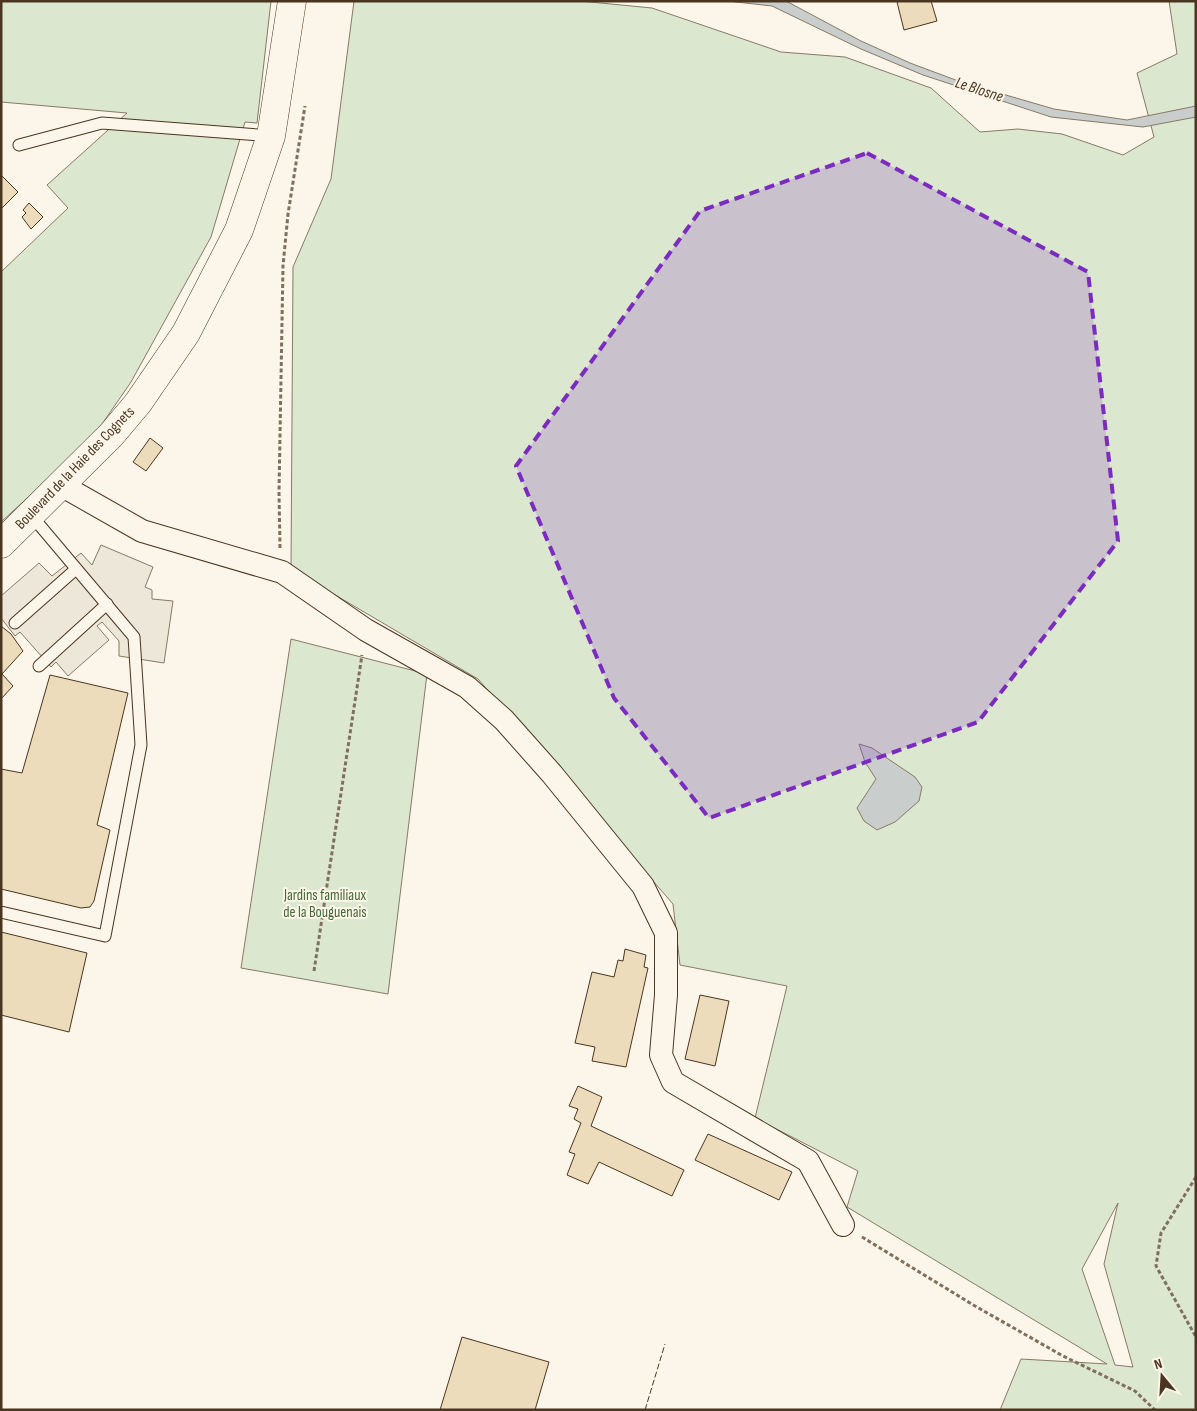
<svg xmlns="http://www.w3.org/2000/svg" width="1197" height="1411" viewBox="0 0 1197 1411" font-family="'Sofia Sans Condensed',sans-serif">
	<style>
		.green { fill: #dce7d0; stroke: #887966; fill-rule: evenodd }
		.parking { fill: #ede7d9; stroke: #887966 }
		.water { fill: #c9cecd; stroke: #887966 }
		.building { fill: #ecdcbc; stroke: #4a3520 }
		.lines { fill: none; stroke-linecap: round; stroke-linejoin: round }
		.service-casing { stroke: #4a3520; stroke-width: 13 }
		.minor-casing { stroke: #4a3520; stroke-width: 24 }
		.secondary-casing { stroke: #4a3520; stroke-width: 29 }
		.path { stroke: #7f6f5c; stroke-width: 3; stroke-dasharray: 4 2.5; stroke-linecap: butt }
		.service { stroke: #fbf6e9; stroke-width: 11 }
		.minor { stroke: #fbf6e9; stroke-width: 22 }
		.secondary { stroke: #fbf6e9; stroke-width: 28 }
		.fence { stroke: #4a3520; stroke-width: 1; stroke-dasharray: 6 2.5; stroke-linecap: butt }
		.marked { fill: #7b2cbf; fill-opacity: 0.2; stroke: #7b2cbf; stroke-width: 4; stroke-dasharray: 10 6; stroke-linejoin: round }
		.labels { text-anchor: middle; dominant-baseline: central; stroke-width: 4; stroke-linejoin: round; paint-order: stroke }
		.street-label { font-size: 15px; fill: #4a3520; stroke: #fbf6e9 }
		.park-label { font-size: 15px; fill: #436837; stroke: #fbf6e9 }
		.water-label { font-size: 16px; font-style: italic; fill: #4a3520; stroke: #fbf6e9 }
	</style>
	<rect width="100%" height="100%" fill="#fbf6e9"/>
	<g class="green">
		<polygon points="1,1 271,1 257,123 245,122 211,237 131,382 91,440 1,522 1,272 68,208 47,185 127,113 1,102"/>
		<path d="M354 1H580L652 8 781 52 845 57 931 88 980 132 1018 129 1062 134 1123 155 1154 137 1137 73 1177 54 1169 1H1196V1410H1000L1021 1359 1107 1364 847 1207 858 1171 755 1118 787 986 680 965 673 904 478 679 291 569 293 267 331 179ZM1118 1203 1104 1264 1133 1367 1115 1365 1082 1269Z"/>
		<polygon points="291,639 427,674 388,994 241,968"/>
	</g>
	<polygon class="parking" points="101,545 153,567 145,587 152,590 152,599 173,601 164,663 119,656 119,641 102,622 97,626 109,640 68,676 56,662 51,667 20,632 15,636 1,618 1,596 39,563 52,576 81,553 92,565"/>
	<g class="water">
		<polygon points="727,1 786,1 861,41 910,63 961,82 1054,109 1127,120 1196,106 1196,117 1143,127 1051,117 923,75 861,49 772,6"/>
		<polygon points="859,744 872,748 915,777 922,787 919,801 895,822 877,830 864,821 857,808 876,779 865,762"/>
	</g>
	<g class="building">
		<polygon points="900,1 931,1 937,21 904,30 897,2"/>
		<polygon points="1,175 18,192 1,209"/>
		<polygon points="29,203 43,217 31,229 22,217 26,213 23,210"/>
		<polygon points="150,438 163,448 146,471 133,462"/>
		<polygon points="1,626 11,634 23,651 2,674 13,686 1,699"/>
		<polygon points="50,675 128,693 97,825 110,830 94,901 90,907 81,908 1,889 1,769 22,773"/>
		<polygon points="1,932 87,953 69,1032 1,1015"/>
		<polygon points="625,949 646,955 644,967 648,968 626,1067 592,1061 595,1047 575,1043 592,972 614,977 618,960 623,961"/>
		<polygon points="700,995 729,1001 715,1066 685,1059"/>
		<polygon points="578,1086 602,1097 591,1126 684,1170 672,1196 599,1162 588,1184 567,1175 575,1154 569,1152 581,1123 574,1119 578,1109 569,1106"/>
		<polygon points="708,1134 792,1172 779,1200 695,1160"/>
		<polygon points="462,1337 549,1362 535,1410 440,1410"/>
	</g>
	<g class="lines">
		<g class="service-casing">
			<g id="service">
				<polyline points="19,145 102,123 271,136"/>
				<polyline points="15,623 76,569"/>
				<polyline points="39,666 107,604"/>
				<polyline points="1,912 105,936 141,745 134,637 31,515"/>
			</g>
		</g>
		<g class="minor-casing">
			<polyline id="minor" points="61,485 142,531 282,572 366,630 467,687 504,720 552,774 643,886 666,933 666,995 661,1055 673,1082 808,1161 843,1225"/>
		</g>
		<g class="secondary-casing">
			<polyline id="secondary" points="1,544 111,435 138,403 186,333 239,230 271,136 292,1"/>
		</g>
		<g class="path">
			<polyline points="280,548 279,492 283,266 288,214 305,106"/>
			<polyline points="314,971 362,655"/>
			<polyline points="1196,1177 1161,1233 1156,1266 1196,1337"/>
			<polyline points="862,1237 975,1306 1063,1356 1135,1391 1155,1410"/>
		</g>
		<use href="#service" class="service"/>
		<use href="#minor" class="minor"/>
		<use href="#secondary" class="secondary"/>
		<polyline class="fence" points="645,1410 665,1344"/>
	</g>
	<path class="marked" d="M867 153 1088 272 1118 541 978 722 709 818 614 698 516 466 700 211Z"/>
	<g class="labels">
		<g class="street-label">
			<text transform="translate(75 468) rotate(-46)">Boulevard de la Haie des Cognets</text>
		</g>
		<g class="park-label">
			<text x="325" y="895">Jardins familiaux<tspan x="325" dy="17">de la Bouguenais</tspan></text>
		</g>
		<g class="water-label">
			<text transform="translate(979 90) rotate(18)">Le Blosne</text>
		</g>
	</g>
	<rect width="1197" height="1411" fill="none" stroke="#4a3520" stroke-width="5"/>
	<g transform="translate(1162 1376) rotate(342)" stroke="#fbf6e9" stroke-width="4" paint-order="stroke">
	<path d="M0-4L9 19L0 12L-9 19Z" fill="#4a3520"/>
	<text y="-8" font-size="14" font-weight="bold" text-anchor="middle" fill="#4a3520">N</text>
	</g>
</svg>
